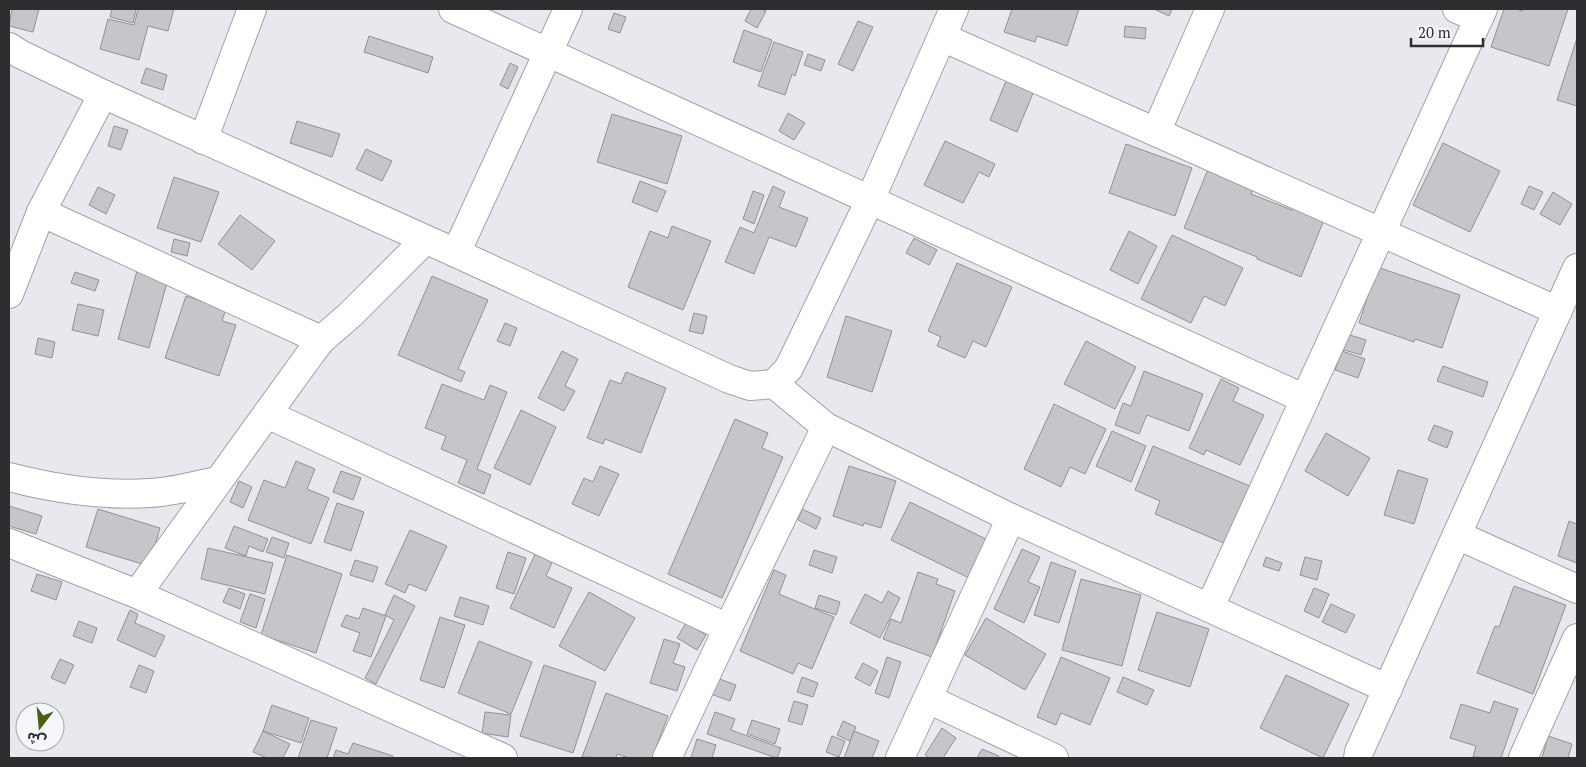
<svg xmlns="http://www.w3.org/2000/svg" width="1586" height="767" viewBox="0 0 1586 767" font-family="'PT Serif','Noto Sans Arabic',serif">
	<style>
		.building { fill: #c5c5ca; stroke: #919296 }
		.lines { fill: none; stroke-linecap: round; stroke-linejoin: round }
		.minor-casing { stroke: #a1a2a6; stroke-width: 30 }
		.minor { stroke: #fff; stroke-width: 28 }
	</style>
	<rect width="100%" height="100%" fill="#e8e9ee"/>
	<g class="building">
		<polygon points="12,9 39,9 33,32 9,26"/>
		<polygon points="112,9 136,9 133,23 110,17"/>
		<polygon points="138,9 174,9 168,31 148,26 139,60 100,49 108,19 134,25"/>
		<polygon points="751,9 761,9 766,11 757,28 745,21"/>
		<polygon points="1012,9 1079,9 1067,46 1037,36 1035,42 1004,32"/>
		<polygon points="1154,9 1172,9 1169,16"/>
		<polygon points="1504,9 1516,9 1522,11 1523,9 1568,9 1549,66 1491,47"/>
		<polygon points="614,13 626,17 620,33 608,29"/>
		<polygon points="858,21 873,27 853,71 838,64"/>
		<polygon points="1125,26 1146,28 1145,39 1124,37"/>
		<polygon points="744,30 772,40 761,72 733,62"/>
		<polygon points="369,36 433,57 428,73 364,52"/>
		<polygon points="1577,38 1577,106 1557,100"/>
		<polygon points="774,42 803,52 795,76 792,74 785,95 758,86"/>
		<polygon points="808,54 825,60 821,71 804,65"/>
		<polygon points="510,63 518,67 508,89 500,85"/>
		<polygon points="146,68 167,75 163,90 141,83"/>
		<polygon points="1006,81 1033,93 1017,132 990,120"/>
		<polygon points="788,113 805,123 794,140 779,131"/>
		<polygon points="612,114 682,136 667,184 597,162"/>
		<polygon points="297,121 340,134 332,157 290,143"/>
		<polygon points="114,126 128,130 121,150 108,146"/>
		<polygon points="945,141 995,164 989,177 979,172 963,203 924,185"/>
		<polygon points="1443,143 1500,171 1470,232 1413,205"/>
		<polygon points="1126,144 1192,168 1175,216 1109,193"/>
		<polygon points="366,149 392,161 382,181 356,169"/>
		<polygon points="1211,162 1257,180 1251,194 1292,210 1297,197 1328,210 1301,277 1257,259 1257,257 1184,228"/>
		<polygon points="174,177 219,192 201,242 157,228"/>
		<polygon points="640,181 666,191 657,212 632,202"/>
		<polygon points="773,186 785,192 779,207 808,218 796,247 769,237 754,274 725,262 740,227 754,233"/>
		<polygon points="1529,186 1543,192 1534,210 1521,204"/>
		<polygon points="98,187 115,195 106,214 89,205"/>
		<polygon points="753,191 764,195 754,224 743,219"/>
		<polygon points="1553,192 1572,204 1560,225 1540,214"/>
		<polygon points="240,215 275,241 252,270 218,244"/>
		<polygon points="672,226 711,241 683,310 628,287 650,231 668,238"/>
		<polygon points="1129,231 1157,246 1138,284 1110,270"/>
		<polygon points="1172,235 1243,268 1225,306 1204,296 1191,323 1141,299"/>
		<polygon points="914,238 937,250 929,265 906,253"/>
		<polygon points="174,239 190,243 187,256 171,252"/>
		<polygon points="957,263 1012,287 986,347 973,341 965,358 937,346 941,337 928,331"/>
		<polygon points="1377,267 1460,295 1442,348 1415,339 1414,342 1359,323"/>
		<polygon points="137,271 168,279 149,348 118,339"/>
		<polygon points="75,272 99,280 95,291 71,283"/>
		<polygon points="432,276 488,300 458,369 465,372 461,382 398,355"/>
		<polygon points="186,296 226,309 222,321 236,325 219,376 165,358"/>
		<polygon points="78,304 104,310 98,336 72,330"/>
		<polygon points="694,313 707,316 703,334 689,331"/>
		<polygon points="846,316 892,331 872,392 827,377"/>
		<polygon points="505,323 517,328 510,346 497,341"/>
		<polygon points="1340,332 1366,340 1361,355 1335,347"/>
		<polygon points="38,338 55,342 52,358 35,354"/>
		<polygon points="1086,341 1136,367 1115,409 1064,384"/>
		<polygon points="562,351 578,359 565,386 575,391 564,411 538,398"/>
		<polygon points="1342,351 1365,359 1358,378 1335,370"/>
		<polygon points="1443,366 1488,382 1483,397 1437,381"/>
		<polygon points="1144,371 1203,394 1189,431 1147,415 1139,434 1115,425 1123,403 1131,406"/>
		<polygon points="626,372 666,388 641,453 605,439 603,444 587,438 610,380 621,384"/>
		<polygon points="1221,379 1239,388 1233,401 1264,415 1240,465 1206,450 1204,455 1189,448"/>
		<polygon points="442,384 484,400 490,385 507,392 477,469 491,475 484,494 458,483 467,460 441,449 446,436 425,428"/>
		<polygon points="1054,404 1106,429 1085,474 1070,467 1061,487 1024,469"/>
		<polygon points="521,410 556,427 530,485 494,468"/>
		<polygon points="735,419 768,433 762,448 783,457 722,598 668,574"/>
		<polygon points="1434,425 1453,432 1447,448 1428,440"/>
		<polygon points="1112,431 1146,446 1131,482 1096,466"/>
		<polygon points="1326,433 1370,458 1348,496 1305,471"/>
		<polygon points="1153,446 1250,486 1226,544 1155,514 1160,501 1135,490"/>
		<polygon points="296,461 315,469 307,489 329,498 311,544 248,520 264,480 285,488"/>
		<polygon points="600,466 619,474 599,516 572,504 584,478 593,482"/>
		<polygon points="849,466 896,481 881,528 864,523 863,526 833,516"/>
		<polygon points="1398,470 1428,479 1414,524 1384,515"/>
		<polygon points="341,471 361,478 353,500 333,492"/>
		<polygon points="239,481 252,487 243,508 230,502"/>
		<polygon points="910,502 988,540 969,578 891,540"/>
		<polygon points="337,503 364,512 351,551 324,542"/>
		<polygon points="9,506 42,516 36,534 9,526"/>
		<polygon points="98,509 160,528 149,566 86,547"/>
		<polygon points="802,509 821,518 816,529 798,520"/>
		<polygon points="1569,521 1577,524 1577,563 1558,556"/>
		<polygon points="234,526 268,539 263,552 249,546 246,556 225,548"/>
		<polygon points="410,530 447,546 426,591 409,584 405,593 385,584"/>
		<polygon points="272,537 289,543 284,558 266,552"/>
		<polygon points="208,548 273,563 265,594 201,579"/>
		<polygon points="538,548 555,556 546,576 572,588 554,628 510,608"/>
		<polygon points="1022,549 1040,557 1028,582 1040,587 1024,623 994,609"/>
		<polygon points="814,550 837,557 832,573 809,565"/>
		<polygon points="508,552 526,558 514,594 496,588"/>
		<polygon points="287,555 342,574 316,653 261,635"/>
		<polygon points="1266,557 1282,563 1279,571 1263,566"/>
		<polygon points="1305,557 1322,561 1317,580 1300,575"/>
		<polygon points="355,560 378,567 373,582 350,575"/>
		<polygon points="1051,562 1076,571 1059,623 1034,615"/>
		<polygon points="774,570 786,575 779,594 834,617 812,669 798,663 793,674 740,651"/>
		<polygon points="918,572 938,579 936,584 955,591 932,657 883,639 891,619 901,623"/>
		<polygon points="37,574 62,582 56,600 31,591"/>
		<polygon points="1081,579 1141,595 1122,666 1062,650"/>
		<polygon points="1514,586 1566,605 1533,694 1477,673 1495,626 1499,627"/>
		<polygon points="229,588 245,594 240,609 223,602"/>
		<polygon points="1314,588 1329,594 1319,618 1304,611"/>
		<polygon points="888,591 900,598 880,638 850,623 865,594 882,603"/>
		<polygon points="589,592 635,618 605,671 559,646"/>
		<polygon points="250,594 265,599 256,628 240,622"/>
		<polygon points="394,595 415,606 376,684 365,678 394,620 385,615"/>
		<polygon points="819,595 840,602 836,615 815,608"/>
		<polygon points="460,597 489,606 483,625 454,616"/>
		<polygon points="1331,604 1355,615 1346,633 1322,622"/>
		<polygon points="363,608 386,616 371,657 353,651 360,633 341,626 346,615 359,619"/>
		<polygon points="130,610 138,614 135,623 165,636 155,657 117,640"/>
		<polygon points="1157,612 1209,629 1190,687 1138,670"/>
		<polygon points="440,617 465,625 444,688 420,680"/>
		<polygon points="986,618 1046,654 1025,690 965,655"/>
		<polygon points="79,621 97,628 92,643 73,636"/>
		<polygon points="686,623 706,635 697,650 677,638"/>
		<polygon points="664,639 680,644 673,663 685,667 677,691 650,683"/>
		<polygon points="479,641 532,662 511,714 458,693"/>
		<polygon points="887,657 901,662 889,698 875,693"/>
		<polygon points="1061,657 1110,678 1090,725 1061,713 1056,725 1037,717"/>
		<polygon points="60,659 74,665 65,684 51,678"/>
		<polygon points="863,663 878,671 870,686 855,678"/>
		<polygon points="139,665 154,671 146,693 130,687"/>
		<polygon points="544,665 596,682 573,753 520,736"/>
		<polygon points="1286,675 1349,704 1323,758 1260,728"/>
		<polygon points="802,677 818,683 813,697 797,692"/>
		<polygon points="1123,677 1154,690 1147,705 1117,692"/>
		<polygon points="717,678 736,685 730,701 711,694"/>
		<polygon points="606,693 668,716 652,758 629,758 617,754 616,758 582,757"/>
		<polygon points="794,701 808,705 802,725 788,721"/>
		<polygon points="1494,701 1518,709 1501,758 1473,757 1476,746 1450,738 1461,704 1490,713"/>
		<polygon points="272,705 309,718 301,743 263,731"/>
		<polygon points="485,712 511,715 508,737 482,733"/>
		<polygon points="715,712 735,719 731,730 781,748 777,758 707,734"/>
		<polygon points="311,720 337,728 327,758 298,758"/>
		<polygon points="752,720 780,729 775,744 747,734"/>
		<polygon points="843,721 856,727 850,741 837,735"/>
		<polygon points="942,728 956,738 943,758 930,758 925,755"/>
		<polygon points="263,731 290,744 283,758 267,758 253,752"/>
		<polygon points="854,731 879,741 872,758 844,758"/>
		<polygon points="832,736 845,741 839,757 826,752"/>
		<polygon points="1548,736 1572,744 1568,758 1542,758"/>
		<polygon points="697,739 716,745 712,758 691,758"/>
		<polygon points="353,743 393,756 392,758 333,758 336,750 348,754"/>
		<polygon points="982,749 999,756 998,758 977,758"/>
	</g>
	<g class="lines">
		<g class="minor-casing">
			<g id="minor">
				<polyline points="453,9 1305,399"/>
				<polyline points="1457,9 1479,18"/>
				<polyline points="942,37 1558,311"/>
				<polyline points="9,47 20,54 103,94 456,253 729,379 750,386 774,384 826,427 1011,518 1388,689"/>
				<polyline points="1156,132 1210,9"/>
				<polyline points="203,140 252,9"/>
				<polyline points="41,212 321,340"/>
				<polyline points="456,253 568,9"/>
				<polyline points="9,294 41,212 103,94"/>
				<polyline points="774,384 789,368 870,200 954,9"/>
				<polyline points="267,414 728,628"/>
				<path d="M9 477C55 489 102 496 150 493 173 492 196 485 218 481"/>
				<polyline points="1457,535 1577,589"/>
				<polyline points="9,543 137,594 503,758"/>
				<polyline points="137,594 311,353 321,340 350,315 425,240"/>
				<polyline points="1210,607 1483,9"/>
				<polyline points="928,699 1054,758"/>
				<polyline points="667,758 728,628 826,427"/>
				<polyline points="900,758 1011,518"/>
				<polyline points="1358,758 1359,752 1577,268"/>
				<polyline points="1523,758 1577,638"/>
			</g>
		</g>
		<use href="#minor" class="minor"/>
	</g>
	<rect width="1586" height="767" fill="none" stroke="#2e2e30" stroke-width="20"/>
	<g transform="translate(40 727) rotate(196)"><circle r="24" fill="#f5f6fb" stroke="#a5a6aa"/>
	<path d="M0-4L9 19L0 12L-9 19Z" fill="#496210"/>
	<text y="-8" font-size="14" font-weight="bold" text-anchor="middle" fill="#2e2e30">ش</text>
	</g>
	<path d="M1411 38v8h72v-8" fill="none" stroke="#2e2e30" stroke-width="2.5"/>
	<text x="1418" y="38" font-size="15" fill="#2e2e30" stroke="#f5f6fb" stroke-width="4" paint-order="stroke">20 m</text>
</svg>
